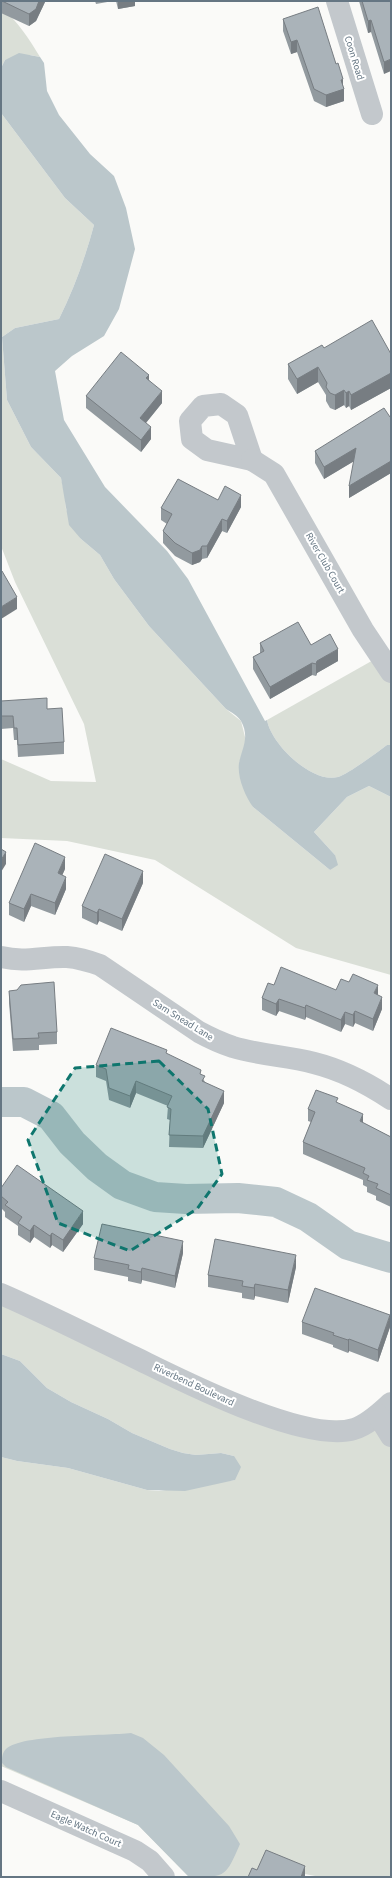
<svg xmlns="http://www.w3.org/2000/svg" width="392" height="1878" viewBox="0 0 392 1878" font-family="'Source Sans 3',sans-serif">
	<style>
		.green { fill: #dadfd7 }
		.water { fill: #bbc7cb }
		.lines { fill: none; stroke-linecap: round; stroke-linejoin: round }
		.river { stroke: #bbc7cb; stroke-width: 30 }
		.minor { stroke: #c3c8cc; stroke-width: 22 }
		.wall { fill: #929a9f }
		.shaded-wall { fill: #777d82 }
		.building { fill: #aab3b9; stroke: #777d82 }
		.marked { fill: #0f766e; fill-opacity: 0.2; stroke: #0f766e; stroke-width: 3; stroke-dasharray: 8 5; stroke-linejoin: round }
		.labels { text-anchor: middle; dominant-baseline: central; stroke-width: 4; stroke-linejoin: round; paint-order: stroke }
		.street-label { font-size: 10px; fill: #657683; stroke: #fff }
	</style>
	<rect width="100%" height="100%" fill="#fafaf8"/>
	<g class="green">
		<path d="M1 8C18 21 29 39 40 57L30 55 5 60 1 68Z"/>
		<path d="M1 113 65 198 94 225C85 258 74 289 59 319L15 328 2 337 7 400 31 447 61 478 65 496 66 509 81 539 100 555 114 579 149 626 226 709 241 721 246 741 239 764 253 807 330 870 335 855 314 832 347 797 369 786 391 797V975L296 948 155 860 67 841 1 838V759L51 781 96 782 84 724 15 582 1 546Z"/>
		<path d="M384 654 391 664V745H387C378 752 348 774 338 777 312 784 271 744 267 720Z"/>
		<polygon points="1,1291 259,1406 307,1421 358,1420 391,1397 391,1877 320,1877 275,1868 264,1877 189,1877 138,1825 1,1766 1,1457 17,1461 68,1468 147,1490 159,1491 235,1480 234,1456 221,1453 196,1455 183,1453 170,1449 132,1433 108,1419 71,1402 47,1388 20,1361 1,1354"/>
	</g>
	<g class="water">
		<path d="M19 53 40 57 44 63 47 91 59 115 90 154 114 176 126 208 135 249 119 309 104 336 72 356 55 371 64 420 105 487 167 551 188 579 265 721 267 720C271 744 312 784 338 777 348 774 378 752 387 745H391V797L369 786 347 797 314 832 335 855 338 865 330 870 253 807C245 796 237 777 239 763 242 748 250 737 241 721 238 716 231 712 226 709L149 626 114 579 100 555 81 539 69 525 61 478 31 447 7 400 2 337 15 328 59 319C74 289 85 258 94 225L65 198 1 113V68L5 60Z"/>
		<polygon points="1,1354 20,1361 47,1388 71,1402 108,1419 132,1433 170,1449 183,1453 196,1455 221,1453 234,1456 241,1467 235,1480 185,1491 147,1490 68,1468 17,1461 1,1457"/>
		<path d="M131 1733 143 1738 164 1755 229 1826 240 1844C225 1878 226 1877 189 1877L138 1825 6 1767 2 1763C2 1758 2 1753 6 1749 21 1734 107 1736 131 1733Z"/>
	</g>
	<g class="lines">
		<polyline class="river" points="1,1102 24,1102 51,1116 72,1143 97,1167 122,1185 155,1197 186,1199 238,1198 276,1202 308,1217 348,1245 391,1258"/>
		<g class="minor">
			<polyline points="337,1 372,114"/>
			<polygon points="221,404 237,415 252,460 207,450 192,439 190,421 203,406"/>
			<polyline points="252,460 274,474 363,630 391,672"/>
			<path d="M1 957C25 963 44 956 67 957 79 958 89 961 100 965L199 1032C210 1038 221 1043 233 1047 259 1055 287 1056 314 1063 342 1070 367 1083 391 1099"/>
			<path d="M1 1294C47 1314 92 1337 138 1359 183 1381 306 1444 354 1429 368 1425 381 1412 391 1403"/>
			<polyline points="378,1415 391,1436"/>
			<polyline points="1,1791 135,1851 150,1861 164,1877"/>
		</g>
	</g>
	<g class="wall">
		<polygon points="1,1 45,1 45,2 36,21 29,26 1,13"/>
		<polygon points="95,1 113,1 96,4"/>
		<polygon points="116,1 135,1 135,6 118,9"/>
		<polygon points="359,1 391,1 384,74 371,32 368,33"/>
		<polygon points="283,19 336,64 343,86 344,101 326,107 314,101 297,52 291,54 283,31"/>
		<polygon points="324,348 391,354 391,388 351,410 349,406 346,408 344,405 335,410 330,408 326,401 326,395 318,382 297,394 288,379 288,364"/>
		<polygon points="149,380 162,403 146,423 151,439 141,452 86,408 86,396"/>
		<polygon points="391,416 391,473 349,498 354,461 324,479 315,463 315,451"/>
		<polygon points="218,500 241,507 227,533 222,531 207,558 202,559 200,562 192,565 175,556 163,543 163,531 167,524 161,520 161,508"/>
		<polygon points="260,643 311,645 338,661 317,673 316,676 312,675 270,699 253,669 253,657 260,654"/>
		<polygon points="1,701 47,709 64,742 64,754 18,757 17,740 14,740 13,728 1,729"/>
		<polygon points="65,869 62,875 66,889 55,915 31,906 24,922 9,915 9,903"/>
		<polygon points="143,883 122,931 99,921 97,925 82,918 82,906"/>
		<polygon points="274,985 336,990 378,995 382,1009 373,1031 355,1023 353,1027 345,1024 341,1032 306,1017 305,1020 279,1011 276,1016 262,1010 262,998"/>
		<polygon points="9,991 57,1032 57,1044 39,1045 39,1050 13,1051 9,1003"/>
		<polygon points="167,1054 201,1075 205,1082 224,1103 203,1148 169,1147 170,1120 167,1119 168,1106 136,1093 130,1108 109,1100 106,1081 96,1077 96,1065"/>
		<polygon points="338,1103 363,1123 391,1137 391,1207 376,1200 376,1196 367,1192 367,1187 363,1185 363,1180 303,1154 303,1142 311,1122 308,1121 308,1109"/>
		<polygon points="1,1188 83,1224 63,1252 52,1245 50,1248 34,1237 30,1243 18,1235 18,1226 5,1217 5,1212 1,1208"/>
		<polygon points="183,1253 175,1288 142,1280 141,1284 128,1281 128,1277 94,1270 94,1258"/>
		<polygon points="296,1267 288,1303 255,1296 254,1300 242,1298 242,1293 208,1287 208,1275"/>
		<polygon points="302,1322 390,1327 378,1362 349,1351 348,1353 333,1347 333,1345 302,1334"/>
	</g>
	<g class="shaded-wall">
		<polygon points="39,1 45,1 45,2 36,21 29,26 29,14"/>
		<polygon points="118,1 135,1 135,6 118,9"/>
		<polygon points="371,20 371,32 368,33 368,21"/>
		<polygon points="297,40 297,52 291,54 291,42"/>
		<polygon points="391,59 391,71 384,74 384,62"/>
		<polygon points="343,79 343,89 344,89 344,101 326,107 326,95 341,80"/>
		<polygon points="318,367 318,382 297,394 297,379"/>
		<polygon points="391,373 391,388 351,410 351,395"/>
		<polygon points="149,375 149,387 146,378"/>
		<polygon points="344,390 344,405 335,410 335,395"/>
		<polygon points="162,391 162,403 140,430 140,418"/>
		<polygon points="349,391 349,406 346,408 346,393"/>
		<polygon points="151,427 151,439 141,452 141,440"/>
		<polygon points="356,448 356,460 324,479 324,467"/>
		<polygon points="391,461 391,473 349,498 349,486"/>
		<polygon points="241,495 241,507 227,533 227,521"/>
		<polygon points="222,519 222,531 207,558 207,546"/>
		<polygon points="202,546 202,559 200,562 192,565 192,553"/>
		<polygon points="17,597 17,609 1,619 1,607"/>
		<polygon points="338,649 338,661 317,673 316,676 316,664 317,661"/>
		<polygon points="312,663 312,675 270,699 270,687"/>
		<polygon points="6,852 6,864 1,872 1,860"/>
		<polygon points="65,857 65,869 58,885 58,873"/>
		<polygon points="143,871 143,883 122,931 122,919"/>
		<polygon points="66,877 66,889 55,915 55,903"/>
		<polygon points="31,894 31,906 24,922 24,909"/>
		<polygon points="99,909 99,921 97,925 97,913"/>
		<polygon points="378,985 378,997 374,993"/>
		<polygon points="382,997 382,1009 373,1031 373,1019"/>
		<polygon points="279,999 279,1011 276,1016 276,1004"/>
		<polygon points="306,1005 306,1017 305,1020 305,1008"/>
		<polygon points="355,1011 355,1023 353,1027 353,1015"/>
		<polygon points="345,1012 345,1024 341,1032 341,1020"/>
		<polygon points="136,1081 136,1093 130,1108 130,1096"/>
		<polygon points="224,1091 224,1103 203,1148 203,1136"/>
		<polygon points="363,1114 363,1126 360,1121"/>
		<polygon points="83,1211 83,1224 63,1252 63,1240"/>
		<polygon points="34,1225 34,1237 30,1243 30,1231"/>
		<polygon points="52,1233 52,1245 50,1248 50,1236"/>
		<polygon points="183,1241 183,1253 175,1288 175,1276"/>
		<polygon points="296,1255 296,1267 288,1303 288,1290"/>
		<polygon points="142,1268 142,1280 141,1284 141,1272"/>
		<polygon points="255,1284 255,1296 254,1300 254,1288"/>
		<polygon points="390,1315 390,1327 378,1362 378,1350"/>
		<polygon points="349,1339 349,1351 348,1353 348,1340"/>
		<polygon points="305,1866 305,1877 301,1877"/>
	</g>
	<g class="building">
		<polygon points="2,1 39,1 36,9 29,14"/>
		<polygon points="362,1 391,1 391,59 384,62 371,20 368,21"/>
		<polygon points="318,7 336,64 338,63 343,79 341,80 344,89 326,95 314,89 297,40 291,42 283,19"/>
		<polygon points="372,320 391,354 391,373 351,395 349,391 346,393 344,390 335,395 330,393 326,387 327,383 318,367 297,379 288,364 322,345 324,348"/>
		<polygon points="121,352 149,375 146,378 162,391 140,418 151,427 141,440 86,396"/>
		<polygon points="384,408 390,417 391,416 391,461 349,486 356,448 324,467 315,451"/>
		<polygon points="178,479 218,500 225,486 241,495 227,521 222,519 207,546 202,546 200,550 192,553 175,543 163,531 172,514 161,508"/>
		<polygon points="2,571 17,597 1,607 1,572"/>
		<polygon points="298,622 311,645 330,634 338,649 317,661 316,664 312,663 270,687 253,657 264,651 260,643"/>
		<polygon points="47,698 47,709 62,708 64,742 18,745 17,728 14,728 13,716 1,716 1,701"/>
		<polygon points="35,843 65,857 58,873 66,877 55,903 31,894 24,909 9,903"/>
		<polygon points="1,849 6,852 1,860"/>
		<polygon points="105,854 143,871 122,919 99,909 97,913 82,906"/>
		<polygon points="281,967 336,990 341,979 349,982 353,974 378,985 374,993 382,997 373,1019 355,1011 353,1015 345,1012 341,1020 306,1005 305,1008 279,999 276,1004 262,998 268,983 274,985"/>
		<polygon points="54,982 57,1032 38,1033 39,1038 13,1039 9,991 17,990 21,985"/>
		<polygon points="111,1028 167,1050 166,1053 201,1070 200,1074 205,1076 202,1081 224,1091 203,1136 169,1135 171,1109 167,1107 172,1096 136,1081 130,1096 109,1088 106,1069 96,1065"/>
		<polygon points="316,1090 338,1098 336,1102 363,1114 360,1121 391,1137 391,1195 376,1188 378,1184 367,1180 369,1176 363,1173 365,1168 303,1142 315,1112 308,1109"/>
		<polygon points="17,1165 83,1211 63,1240 52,1233 50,1236 34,1225 30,1231 18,1223 22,1217 5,1205 8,1202 1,1196 1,1188"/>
		<polygon points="102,1224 183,1241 175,1276 142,1268 141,1272 128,1269 129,1265 94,1258"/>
		<polygon points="215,1239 296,1255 288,1290 255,1284 254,1288 242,1286 243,1281 208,1275"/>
		<polygon points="315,1288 390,1315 378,1350 349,1339 348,1340 333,1335 334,1333 302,1322"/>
		<polygon points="266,1850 305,1866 301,1877 248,1877 252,1868 257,1870"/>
	</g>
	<path class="marked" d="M159 1061 208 1109 222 1174 197 1209 130 1251 58 1223 28 1140 75 1068Z"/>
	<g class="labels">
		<g class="street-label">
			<text transform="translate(354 58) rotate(73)">Coon Road</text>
			<text transform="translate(325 563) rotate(60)">River Club Court</text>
			<text transform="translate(183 1020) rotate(32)">Sam Snead Lane</text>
			<text transform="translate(194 1385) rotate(25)">Riverbend Boulevard</text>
			<text transform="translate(86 1829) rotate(24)">Eagle Watch Court</text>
		</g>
	</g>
	<rect width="392" height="1878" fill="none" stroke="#657683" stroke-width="4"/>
</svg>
